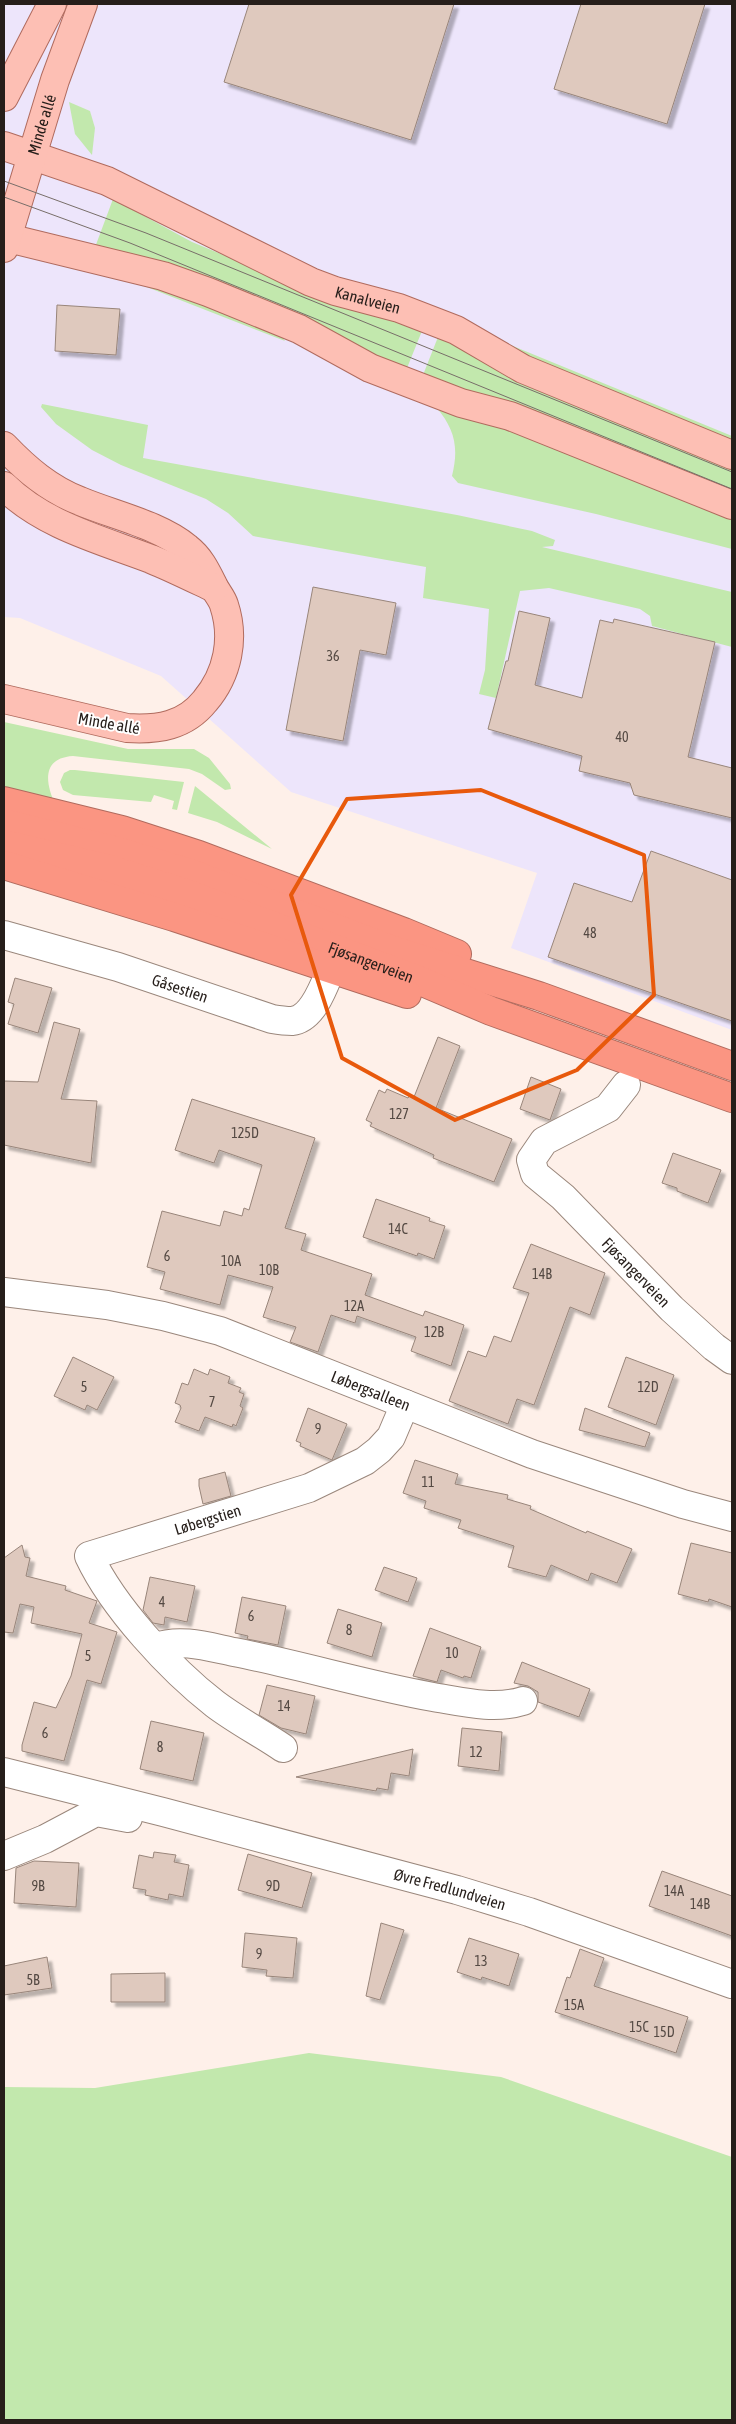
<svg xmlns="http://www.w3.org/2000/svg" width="736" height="2424" viewBox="0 0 736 2424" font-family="'Asap Condensed',sans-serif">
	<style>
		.commercial { fill: #ede5fb }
		.green { fill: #c2e8ad }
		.building { fill: #dfc9be; stroke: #98857a; filter: url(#shadow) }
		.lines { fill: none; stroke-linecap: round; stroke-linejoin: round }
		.minor-casing { stroke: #9a877c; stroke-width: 30 }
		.major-casing { stroke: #b06b5e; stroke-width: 30 }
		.highway-casing { stroke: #b06b5e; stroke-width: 30 }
		.minor { stroke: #fff; stroke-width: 28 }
		.major { stroke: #fdbfb4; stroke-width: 28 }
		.highway { stroke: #fb9582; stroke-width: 28 }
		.tram { stroke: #786e69; stroke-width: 1 }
		.marked { fill: none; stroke: #e8590c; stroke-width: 4; stroke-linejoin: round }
		.labels { text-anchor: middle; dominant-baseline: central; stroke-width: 4; stroke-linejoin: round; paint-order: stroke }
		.number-label { font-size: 14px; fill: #544943 }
		.street-label { font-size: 16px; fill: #261e1a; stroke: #fff }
	</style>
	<defs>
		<filter id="shadow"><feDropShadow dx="4.5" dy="4.5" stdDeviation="1" flood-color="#0004"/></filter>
	</defs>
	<rect width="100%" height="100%" fill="#fef0e9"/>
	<polygon class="commercial" points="4,4 732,4 732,1030 511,948 537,873 291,792 161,676 20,618 4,617"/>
	<g class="green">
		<polygon points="69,102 90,111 95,128 92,155 75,134"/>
		<polygon points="113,199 192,242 320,295 424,326 405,373 94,250"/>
		<polygon points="136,278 282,337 285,341 134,282"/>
		<polygon points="440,332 732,463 732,498 421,380"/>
		<polygon points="486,335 732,436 732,446 533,365"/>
		<polygon points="42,404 148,425 143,458 457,515 532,531 555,540 553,546 542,547 732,592 732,647 652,626 650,616 640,609 549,588 520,591 496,698 479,694 485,670 489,609 423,598 426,567 253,536 228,513 206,499 121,465 92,450 56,424 41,407"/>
		<path d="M436 407 511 424 732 514V549L596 514 458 483 452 476C459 448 455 429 436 407Z"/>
		<path d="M4 722 128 749H194L209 758 230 784 231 789 225 790 202 774 189 769 73 756C42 758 45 782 55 804L4 792Z"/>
		<polygon points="70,770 75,770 184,782 177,810 172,809 174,801 154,795 151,802 73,795 63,790 60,782 64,773"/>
		<polygon points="195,786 272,849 217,822 188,813"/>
		<polygon points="309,2053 501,2077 732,2157 732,2420 4,2420 4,2087 95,2088"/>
	</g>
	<g class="building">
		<polygon points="249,4 454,4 411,140 224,82"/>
		<polygon points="581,4 705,4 667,124 554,89"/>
		<polygon points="57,305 120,309 116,355 55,351"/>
		<polygon points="313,587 396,603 386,655 360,650 343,741 286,730"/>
		<polygon points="519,611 550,618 535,685 582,698 600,620 613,623 614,619 715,642 688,757 732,768 732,818 634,795 630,783 579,771 582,756 488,729 506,661 508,661"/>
		<polygon points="651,851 732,880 732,1021 548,957 574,883 632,902"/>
		<polygon points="15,978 52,988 38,1033 8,1024 14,1004 8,1002"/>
		<polygon points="54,1022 80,1029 61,1099 97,1101 91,1163 4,1145 4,1081 38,1082"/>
		<polygon points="438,1037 460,1046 436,1108 512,1139 494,1182 433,1158 434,1155 370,1126 372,1123 366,1120 379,1090 385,1093 387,1089 408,1098 410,1095 414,1097"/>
		<polygon points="531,1077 561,1089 550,1120 520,1109"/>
		<polygon points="192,1099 315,1138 285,1228 306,1234 301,1250 372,1274 365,1295 423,1316 425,1311 464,1325 451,1366 411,1351 416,1337 357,1316 355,1323 331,1315 318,1352 290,1342 296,1327 263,1317 273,1287 228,1275 220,1305 160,1289 165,1272 147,1267 162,1211 220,1226 224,1211 242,1216 244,1208 249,1210 262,1165 219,1150 214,1163 175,1150"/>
		<polygon points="673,1153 721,1170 708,1203 677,1191 677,1188 662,1183"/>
		<polygon points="376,1199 430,1218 429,1221 445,1226 434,1259 418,1253 417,1256 363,1237"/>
		<polygon points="531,1244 605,1273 590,1315 570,1307 534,1405 517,1399 508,1424 449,1401 468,1351 486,1357 494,1336 511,1342 529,1293 513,1288"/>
		<polygon points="73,1357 114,1377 97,1410 87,1405 85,1410 54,1396"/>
		<polygon points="626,1357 674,1375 656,1425 608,1407"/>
		<polygon points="194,1369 208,1375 210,1369 230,1377 228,1383 241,1388 239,1392 244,1394 240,1406 243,1408 236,1426 233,1424 232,1427 205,1417 199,1431 175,1422 181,1408 180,1405 175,1403 182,1383 188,1385"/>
		<polygon points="308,1408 347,1424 332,1460 300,1446 301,1443 296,1441"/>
		<polygon points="585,1408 650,1433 645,1447 579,1430"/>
		<polygon points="415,1460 458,1474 455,1484 508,1495 507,1499 531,1506 530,1509 586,1533 587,1531 632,1549 617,1583 591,1573 588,1581 551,1565 546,1577 508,1567 514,1546 458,1528 461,1520 424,1508 426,1501 403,1493"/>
		<polygon points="225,1472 231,1496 203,1504 199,1486 199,1479"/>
		<polygon points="691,1543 732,1553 732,1607 709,1599 708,1602 678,1594"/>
		<polygon points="22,1545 25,1557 30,1558 26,1576 66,1586 65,1590 97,1601 89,1623 117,1632 101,1684 87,1680 64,1761 22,1751 22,1745 34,1702 56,1708 71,1676 82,1634 31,1623 34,1607 20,1604 13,1633 4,1632 4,1558"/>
		<polygon points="384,1567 417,1578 408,1602 375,1590"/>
		<polygon points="150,1577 195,1586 187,1622 165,1617 164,1625 153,1623 143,1610"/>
		<polygon points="242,1597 286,1606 278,1645 247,1639 248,1636 235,1633"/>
		<polygon points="338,1609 382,1623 372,1657 327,1643"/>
		<polygon points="430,1628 481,1647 471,1678 464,1676 463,1678 441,1670 437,1682 413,1676"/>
		<polygon points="522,1662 590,1689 579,1717 538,1702 538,1692 528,1686 514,1683"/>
		<polygon points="267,1685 315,1696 306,1734 281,1728 259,1715"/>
		<polygon points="151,1721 204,1733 193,1781 140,1769"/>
		<polygon points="462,1728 502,1732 499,1771 458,1766"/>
		<polygon points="413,1749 409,1776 391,1773 388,1790 377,1788 376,1791 296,1777"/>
		<polygon points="154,1852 176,1855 174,1862 189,1865 183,1897 169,1894 168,1900 145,1895 146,1890 133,1888 139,1855 153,1858"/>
		<polygon points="248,1854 312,1873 302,1908 238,1890"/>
		<polygon points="34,1861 79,1863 76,1907 14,1903 16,1868"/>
		<polygon points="662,1871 732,1896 732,1936 649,1906"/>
		<polygon points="381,1923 404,1930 380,2000 366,1996"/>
		<polygon points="245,1933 297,1938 293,1978 266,1976 267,1970 242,1967"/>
		<polygon points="469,1938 519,1954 509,1986 482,1977 481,1980 457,1972"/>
		<polygon points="580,1949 604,1958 594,1986 688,2017 676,2053 555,2012 567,1977 570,1978"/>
		<polygon points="47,1957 52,1988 4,1995 4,1966"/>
		<polygon points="165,1973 165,2002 111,2002 111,1974"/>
	</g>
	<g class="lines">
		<g class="minor-casing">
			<g id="minor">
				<path id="s1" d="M4 935 118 967 272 1019C278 1020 285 1021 292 1021 313 1019 324 986 331 969"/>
				<path id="s2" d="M626 1085 608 1108 544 1141 531 1160 535 1174 563 1197 672 1309 714 1347 732 1360"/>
				<path id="s3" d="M4 1292 107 1305 163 1316 220 1331 532 1454 683 1504 732 1517"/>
				<path d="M156 1647C181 1638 209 1647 234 1652 301 1665 366 1685 433 1697 463 1702 494 1710 523 1701"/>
				<path id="s4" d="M283 1748C261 1733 236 1720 215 1704 170 1669 113 1607 89 1556L309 1488 365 1461 379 1450 391 1437 405 1404"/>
				<path id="s5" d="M4 1772 163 1812 457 1890 529 1912 732 1984"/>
				<polyline points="4,1856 45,1839 96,1812 128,1818"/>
			</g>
		</g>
		<g class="major-casing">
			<g id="major">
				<polyline points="4,97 52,4"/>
				<path id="s6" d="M4 146 107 181 311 282 335 291 399 308 456 330 523 369 732 455"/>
				<polyline points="4,237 163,276 208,292 299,329 370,368 461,403 510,416 732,505"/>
				<path id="s7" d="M4 248 55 80 83 4"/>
				<path d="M4 446C26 469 49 489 80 501 113 515 160 525 187 548 200 558 206 571 213 585 216 592 222 598 224 605 235 638 228 674 205 701 185 726 158 730 127 728L4 699"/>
				<path d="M4 486C43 525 101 540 151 559 173 568 193 578 214 588"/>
			</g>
		</g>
		<g class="highway-casing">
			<g id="highway">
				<polyline points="4,801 122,830 199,855 404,932 457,954"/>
				<polyline points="4,823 114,850 193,874 396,951 539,996 732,1066"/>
				<path id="s8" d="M4 844 110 869 186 893 411 977 491 1011 732 1098"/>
				<polyline points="4,865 174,917 407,994"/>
			</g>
		</g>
		<use href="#minor" class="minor"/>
		<use href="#major" class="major"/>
		<use href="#highway" class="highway"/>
		<g class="tram">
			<polyline points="4,181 146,233 732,472"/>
			<polyline points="4,197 130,243 732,489"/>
		</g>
	</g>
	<path class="marked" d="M481 790 644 855 654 995 577 1070 455 1120 342 1058 291 895 347 799Z"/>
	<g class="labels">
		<g class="number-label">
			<text x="333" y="656">36</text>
			<text x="622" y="737">40</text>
			<text x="590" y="933">48</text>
			<text x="399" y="1114">127</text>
			<text x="245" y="1133">125D</text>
			<text x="398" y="1229">14C</text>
			<text x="167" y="1256">6</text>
			<text x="231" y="1261">10A</text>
			<text x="269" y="1270">10B</text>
			<text x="542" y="1274">14B</text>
			<text x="354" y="1306">12A</text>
			<text x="434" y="1332">12B</text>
			<text x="84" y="1387">5</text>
			<text x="648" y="1387">12D</text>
			<text x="212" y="1402">7</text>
			<text x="318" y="1429">9</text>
			<text x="428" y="1482">11</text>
			<text x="162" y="1602">4</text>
			<text x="251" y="1616">6</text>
			<text x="349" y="1630">8</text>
			<text x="452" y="1653">10</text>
			<text x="88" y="1656">5</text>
			<text x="284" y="1706">14</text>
			<text x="45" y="1733">6</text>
			<text x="160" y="1747">8</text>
			<text x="476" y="1752">12</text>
			<text x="38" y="1886">9B</text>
			<text x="273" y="1886">9D</text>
			<text x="674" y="1891">14A</text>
			<text x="700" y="1904">14B</text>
			<text x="259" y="1954">9</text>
			<text x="481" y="1961">13</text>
			<text x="33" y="1980">5B</text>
			<text x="574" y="2005">15A</text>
			<text x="639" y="2027">15C</text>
			<text x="664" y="2032">15D</text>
		</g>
		<g class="street-label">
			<text stroke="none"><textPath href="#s7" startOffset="129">Minde allé</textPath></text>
			<text stroke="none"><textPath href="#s6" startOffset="396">Kanalveien</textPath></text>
			<text transform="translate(109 723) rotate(10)">Minde allé</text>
			<text stroke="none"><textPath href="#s8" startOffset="386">Fjøsangerveien</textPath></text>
			<text stroke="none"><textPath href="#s1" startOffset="184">Gåsestien</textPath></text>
			<text stroke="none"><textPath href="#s2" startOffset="280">Fjøsangerveien</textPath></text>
			<text stroke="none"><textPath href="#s3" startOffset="382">Løbergsalleen</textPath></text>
			<text stroke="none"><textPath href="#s4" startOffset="401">Løbergstien</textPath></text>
			<text stroke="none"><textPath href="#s5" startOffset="461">Øvre Fredlundveien</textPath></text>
		</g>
	</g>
	<rect width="736" height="2424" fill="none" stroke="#261e1a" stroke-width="10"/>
</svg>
